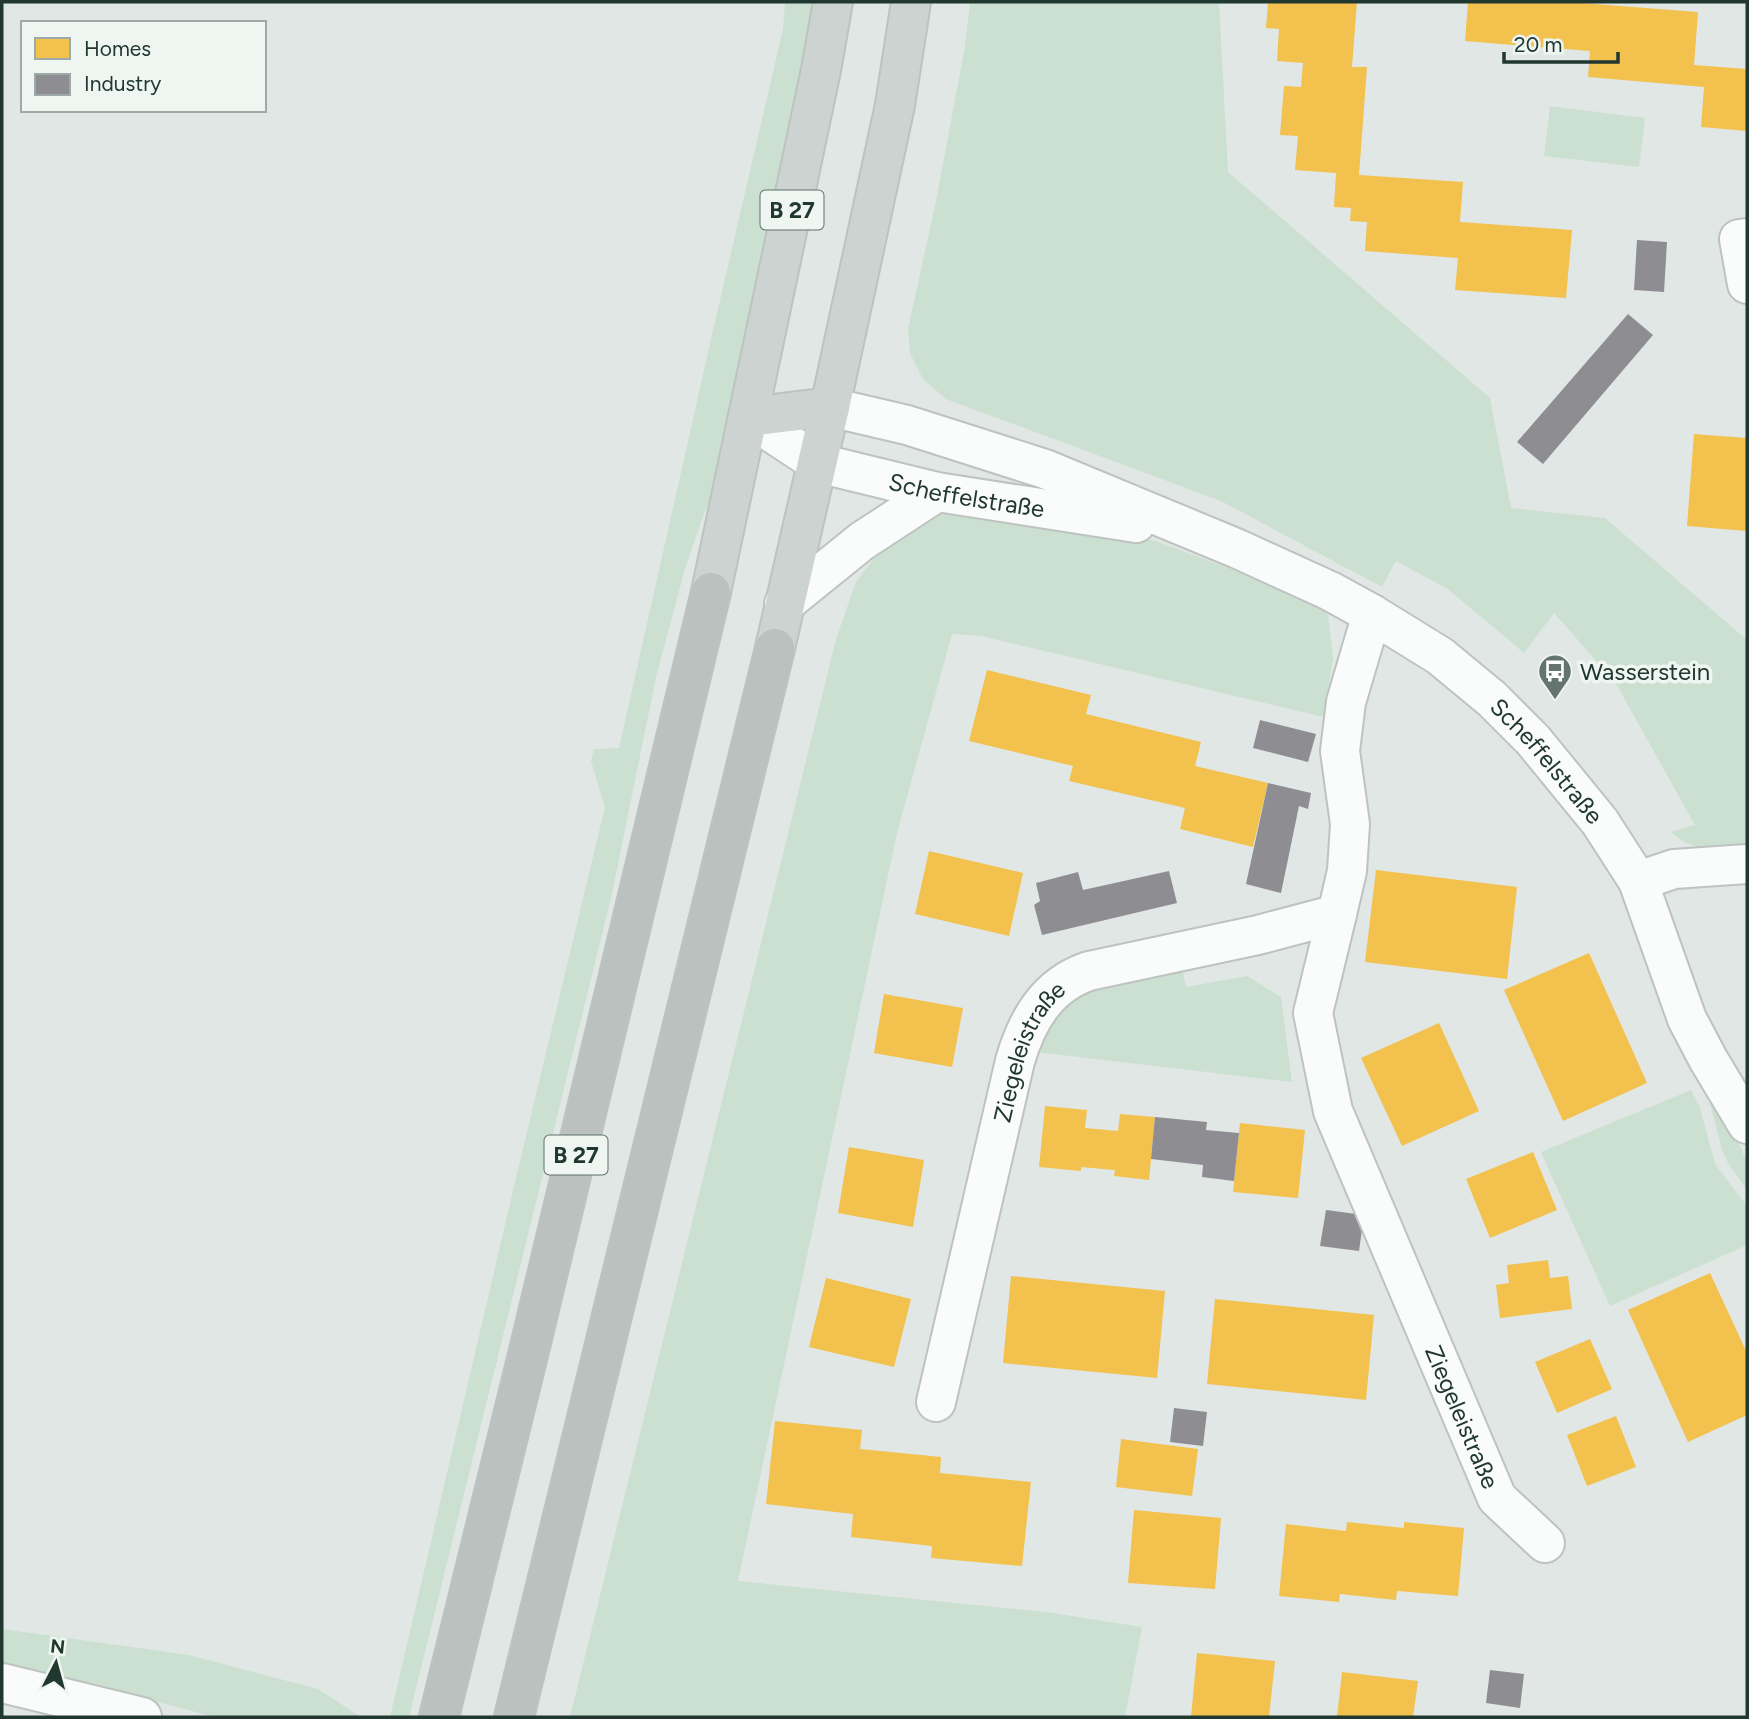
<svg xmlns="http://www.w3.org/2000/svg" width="1749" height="1719" viewBox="0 0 1749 1719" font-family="Figtree,sans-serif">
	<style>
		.green { fill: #cbe0d1 }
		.homes { fill: #f2c14e }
		.industry { fill: #8d8d92 }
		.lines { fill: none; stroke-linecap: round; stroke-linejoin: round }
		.minor-casing { stroke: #bec3c1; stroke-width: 42 }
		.major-casing { stroke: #bcc3c1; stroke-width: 42 }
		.highway-casing { stroke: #bcc3c1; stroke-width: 42 }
		.minor { stroke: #fafbfb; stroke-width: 38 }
		.major { stroke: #cdd3d1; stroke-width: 38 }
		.highway { stroke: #bac1bf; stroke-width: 38 }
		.labels { text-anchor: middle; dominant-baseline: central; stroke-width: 7; stroke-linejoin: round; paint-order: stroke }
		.shield { fill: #eff6f2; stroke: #5f716b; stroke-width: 2 }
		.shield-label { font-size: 23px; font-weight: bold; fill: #213831 }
		.street-label { font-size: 24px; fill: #213831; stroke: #eff6f2 }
		.poi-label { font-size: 24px; fill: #213831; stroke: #eff6f2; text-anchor: start }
	</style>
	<rect width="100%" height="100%" fill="#e1e7e4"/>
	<g class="green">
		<polygon points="785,2 814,2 801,92 720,473 701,522 685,569 656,677 612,894 409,1717 390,1717 515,1182 605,807 591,761 594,749 619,748 711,339 783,29"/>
		<path d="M970 2H1219L1228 172 1490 398 1511 508 1605 518 1747 640V848C1717 849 1696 854 1671 832L1695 825 1615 682 1554 613 1524 653 1448 589 1396 561 1382 587 1221 501 946 399 923 379 910 353 908 329 936 201 965 46Z"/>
		<polygon points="1550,106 1645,118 1639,167 1544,156"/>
		<polygon points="969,508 1080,525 1156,541 1303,596 1328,615 1333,658 1324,717 981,636 952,634 897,833 738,1581 1046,1612 1142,1627 1125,1717 570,1717 836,639 856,582 884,545 926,517"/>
		<polygon points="1182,967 1186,987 1247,976 1281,997 1292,1082 1036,1052 1041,1034 1068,1002 1089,989"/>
		<polygon points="1691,1090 1700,1108 1715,1164 1747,1206 1747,1245 1610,1306 1541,1152"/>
		<polygon points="1715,1101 1730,1124 1747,1162 1747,1190 1729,1165 1722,1150 1710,1103"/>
		<polygon points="2,1629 189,1655 318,1689 361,1717 215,1717 88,1684 2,1667"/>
	</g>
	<g class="homes">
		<polygon points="1268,2 1357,2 1352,67 1367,67 1359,175 1463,182 1460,222 1572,230 1566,298 1455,290 1458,258 1365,251 1367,222 1350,221 1351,208 1334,207 1336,173 1295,170 1298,136 1280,135 1284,86 1301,87 1303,63 1277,61 1279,29 1266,28"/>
		<polygon points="1468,2 1569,2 1698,12 1694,65 1747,69 1747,131 1701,127 1704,87 1588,77 1590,51 1465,41"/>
		<polygon points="1694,434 1747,438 1747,531 1687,526"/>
		<polygon points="987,670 1091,695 1086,714 1201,742 1195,766 1268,783 1253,847 1180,829 1185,808 1069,781 1073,766 969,741"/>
		<polygon points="929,851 1023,873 1009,936 915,914"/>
		<polygon points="1376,870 1517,887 1507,979 1365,962"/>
		<polygon points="1589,953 1647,1083 1563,1121 1504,990"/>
		<polygon points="884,994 963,1008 952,1067 874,1053"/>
		<polygon points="1439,1023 1479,1111 1402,1146 1361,1058"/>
		<polygon points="1045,1106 1087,1110 1085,1128 1118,1131 1120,1114 1155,1117 1149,1180 1114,1176 1115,1170 1081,1167 1081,1171 1039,1167"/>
		<polygon points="1240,1123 1305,1130 1298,1198 1233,1192"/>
		<polygon points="849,1147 924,1160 913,1227 838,1213"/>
		<polygon points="1533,1152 1557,1210 1490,1238 1466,1179"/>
		<polygon points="1548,1260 1550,1278 1568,1276 1572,1309 1500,1318 1496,1285 1509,1283 1507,1265"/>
		<polygon points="1710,1273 1747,1353 1747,1415 1688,1442 1628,1310"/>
		<polygon points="1011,1276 1165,1291 1157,1378 1003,1363"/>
		<polygon points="826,1278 911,1299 894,1367 809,1347"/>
		<polygon points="1215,1299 1374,1315 1366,1400 1207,1384"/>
		<polygon points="1590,1339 1612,1389 1557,1413 1535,1362"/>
		<polygon points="1616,1416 1636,1467 1587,1486 1567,1435"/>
		<polygon points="775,1421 862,1430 860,1449 941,1457 940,1473 1031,1482 1022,1566 931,1558 932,1546 851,1537 853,1514 766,1504"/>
		<polygon points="1121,1439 1198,1449 1192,1496 1116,1487"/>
		<polygon points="1134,1510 1221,1518 1215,1589 1128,1583"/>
		<polygon points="1347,1522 1404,1528 1404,1522 1464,1528 1458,1596 1397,1591 1396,1600 1340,1594 1339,1602 1279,1596 1286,1524 1346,1531"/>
		<polygon points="1197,1653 1275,1661 1269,1717 1191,1717"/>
		<polygon points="1342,1672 1418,1681 1413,1717 1337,1717"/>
	</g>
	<g class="industry">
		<polygon points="1637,240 1667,242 1664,292 1634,290"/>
		<polygon points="1628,314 1653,335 1543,464 1517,442"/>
		<polygon points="1260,720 1316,734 1308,762 1253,748"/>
		<polygon points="1268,783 1311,793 1308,809 1299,806 1281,893 1246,884"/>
		<polygon points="1169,871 1177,903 1042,935 1034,905 1040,901 1036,883 1078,872 1083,890"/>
		<polygon points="1155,1117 1207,1122 1206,1130 1239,1133 1234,1181 1202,1177 1203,1165 1151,1159"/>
		<polygon points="1326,1210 1364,1215 1359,1251 1320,1246"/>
		<polygon points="1174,1408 1207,1412 1203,1446 1170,1442"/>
		<polygon points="1490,1670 1524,1674 1520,1708 1486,1703"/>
	</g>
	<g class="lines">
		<g class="minor-casing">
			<g id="minor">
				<polyline points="1747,238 1739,239 1747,284"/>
				<path id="s1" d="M830 407 907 425 1045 469 1238 549 1330 591 1372 614 1440 656 1492 699 1533 740 1600 822 1638 881 1687 1019 1708 1059 1747 1124"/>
				<path id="s2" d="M748 417 818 463 937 492 1136 523"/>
				<polyline points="784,604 862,541 937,492"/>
				<polyline points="1638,881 1674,869 1747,864"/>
				<path id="s3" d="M1337 914 1313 1013 1333 1111 1497 1498 1545 1543"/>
				<path id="s4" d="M936 1402 1015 1061C1027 1020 1047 985 1089 971L1258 935 1337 914 1347 871 1350 824 1340 751 1346 702 1372 614"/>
				<polyline points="2,1683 142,1717"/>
			</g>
		</g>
		<g class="major-casing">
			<g id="major">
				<polyline points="748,417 830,407"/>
				<polyline points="711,592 821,70 833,2"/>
				<polyline points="775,648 830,407 895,105 911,2"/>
			</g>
		</g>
		<g class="highway-casing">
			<g id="highway">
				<polyline points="439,1717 527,1359 711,592"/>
				<polyline points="514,1717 775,648"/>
			</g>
		</g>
		<use href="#minor" class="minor"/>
		<use href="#major" class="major"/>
		<use href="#highway" class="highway"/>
	</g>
	<defs>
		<g id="bus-pin" transform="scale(1.75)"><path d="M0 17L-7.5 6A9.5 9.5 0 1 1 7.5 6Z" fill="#647570" stroke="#eff6f2"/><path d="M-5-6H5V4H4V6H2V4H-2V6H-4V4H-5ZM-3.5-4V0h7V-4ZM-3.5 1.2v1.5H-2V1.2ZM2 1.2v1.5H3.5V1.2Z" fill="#fff"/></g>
	</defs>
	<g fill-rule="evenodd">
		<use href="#bus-pin" x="1555" y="671"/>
	</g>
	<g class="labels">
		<g class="shield">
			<rect x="760.5" y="190.5" width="63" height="39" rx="5"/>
			<rect x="544.5" y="1135.5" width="63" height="39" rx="5"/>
		</g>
		<g class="shield-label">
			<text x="792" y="210">B 27</text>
			<text x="576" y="1155">B 27</text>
		</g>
		<g class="street-label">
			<text stroke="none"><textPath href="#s2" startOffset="236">Scheffelstraße</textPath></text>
			<text stroke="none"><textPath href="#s1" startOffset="812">Scheffelstraße</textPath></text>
			<text stroke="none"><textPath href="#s4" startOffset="364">Ziegeleistraße</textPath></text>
			<text stroke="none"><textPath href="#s3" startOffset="534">Ziegeleistraße</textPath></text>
		</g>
		<g class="poi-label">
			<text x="1580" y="671">Wasserstein</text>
		</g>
	</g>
	<rect width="1749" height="1719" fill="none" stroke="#213831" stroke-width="7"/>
	<rect x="21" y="21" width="245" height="91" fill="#eff6f2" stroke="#9daaa5" stroke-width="2"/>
	<rect x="35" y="38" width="35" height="21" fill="#f2c14e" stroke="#9daaa5" stroke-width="2"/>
	<text x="84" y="56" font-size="21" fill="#213831">Homes</text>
	<rect x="35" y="74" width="35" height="21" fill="#8d8d92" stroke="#9daaa5" stroke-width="2"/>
	<text x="84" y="91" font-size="21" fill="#213831">Industry</text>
	<g transform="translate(56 1663) rotate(6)" stroke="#eff6f2" stroke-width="5" paint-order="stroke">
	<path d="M0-5L12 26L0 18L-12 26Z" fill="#213831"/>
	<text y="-10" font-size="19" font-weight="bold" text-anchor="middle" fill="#213831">N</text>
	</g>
	<path d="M1504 52v10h114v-10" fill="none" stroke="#213831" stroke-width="3.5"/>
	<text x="1514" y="52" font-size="21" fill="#213831" stroke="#eff6f2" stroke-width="5" paint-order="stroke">20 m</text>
</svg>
